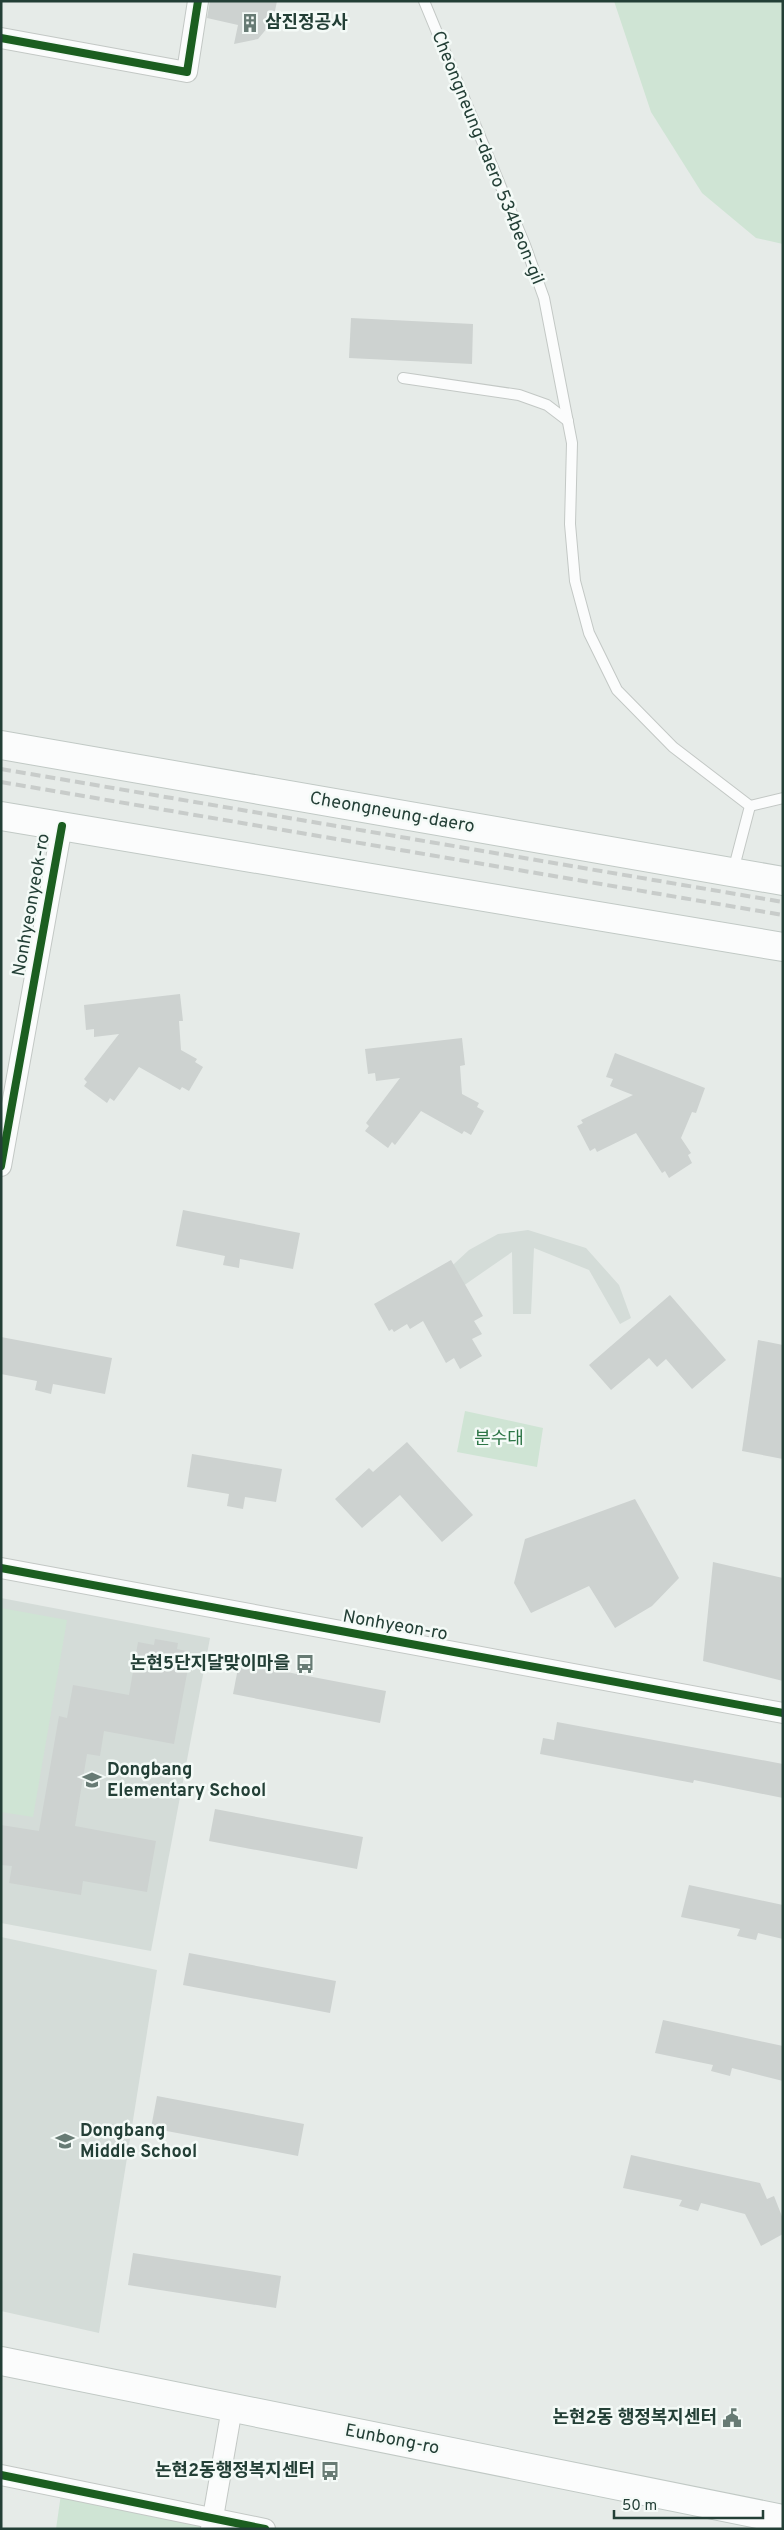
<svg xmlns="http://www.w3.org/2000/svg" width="784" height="2530" viewBox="0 0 784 2530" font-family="Overpass,'Noto Sans KR',sans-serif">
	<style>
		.built { fill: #d4dcd8 }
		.green { fill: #cfe4d4 }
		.building { fill: #cdd2d0 }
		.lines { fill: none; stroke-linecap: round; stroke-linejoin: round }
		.lane-casing { stroke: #c3c8c5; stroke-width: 12 }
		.street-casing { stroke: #c3c8c5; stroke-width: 22 }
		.secondary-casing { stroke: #c1c9c5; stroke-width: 30 }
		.lane { stroke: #fbfcfc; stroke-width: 10 }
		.street { stroke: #fbfcfc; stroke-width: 20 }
		.secondary { stroke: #fbfcfc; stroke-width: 28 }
		.rail { stroke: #c8ccca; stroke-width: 4; stroke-dasharray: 10 5; stroke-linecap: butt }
		.cycleway-casing { stroke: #f4faf7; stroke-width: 11 }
		.cycleway { stroke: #1b5e20; stroke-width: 8 }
		.labels { text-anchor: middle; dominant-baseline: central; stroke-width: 5; stroke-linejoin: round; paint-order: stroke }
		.poi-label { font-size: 18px; font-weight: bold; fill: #233f36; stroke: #f4faf7; text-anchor: start }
		.street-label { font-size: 18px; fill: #233f36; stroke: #f4faf7 }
		.park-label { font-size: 18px; fill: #2d7546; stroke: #f4faf7 }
	</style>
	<rect width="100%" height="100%" fill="#e6ebe8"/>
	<g class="built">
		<polygon points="528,1230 586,1248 619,1285 631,1318 620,1324 589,1270 534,1248 531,1314 513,1314 512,1252 453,1293 440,1277 469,1250 498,1234"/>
		<polygon points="1,1598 210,1638 151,1951 1,1923"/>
		<polygon points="1,1937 157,1970 99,2333 1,2311"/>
	</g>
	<g class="green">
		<polygon points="614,1 783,1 783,244 756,238 702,193 651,112"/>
		<polygon points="465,1411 543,1428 537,1467 457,1452"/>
		<polygon points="1,1608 67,1620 33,1817 1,1812"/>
		<polygon points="61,2494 202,2526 202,2529 56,2529"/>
	</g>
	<g class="building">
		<polygon points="210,1 277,1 273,21 258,39 234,44 238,25 207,18"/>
		<polygon points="351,318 473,324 472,364 349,358"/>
		<polygon points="180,994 183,1021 179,1021 181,1050 197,1059 195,1062 203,1067 189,1091 182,1087 180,1090 139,1067 114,1101 110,1098 107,1103 84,1086 87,1082 84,1079 119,1034 94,1037 94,1029 86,1030 84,1005"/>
		<polygon points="462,1038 465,1065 460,1066 462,1094 479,1103 477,1107 484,1111 471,1135 464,1131 462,1134 421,1111 395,1145 392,1142 388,1148 365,1131 369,1126 366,1123 400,1078 376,1081 375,1073 368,1074 365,1049"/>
		<polygon points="615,1053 705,1088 696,1113 692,1112 681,1138 691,1153 688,1155 692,1163 669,1178 665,1171 662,1173 636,1133 597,1152 595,1148 590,1151 577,1126 583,1123 581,1120 633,1095 610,1086 613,1079 606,1077"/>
		<polygon points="183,1210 300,1233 293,1269 240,1259 239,1268 223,1265 225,1256 176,1246"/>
		<polygon points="451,1260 483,1316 474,1321 482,1334 472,1339 482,1356 460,1369 454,1358 446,1363 423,1321 410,1329 407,1324 394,1332 392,1329 389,1331 374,1304"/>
		<polygon points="670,1295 726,1360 692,1389 666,1359 657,1367 649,1358 611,1390 589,1365"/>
		<polygon points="1,1337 112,1358 105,1394 53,1384 51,1394 35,1390 37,1381 1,1374"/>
		<polygon points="758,1340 783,1345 783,1459 742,1451"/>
		<polygon points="407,1442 473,1515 442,1542 400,1495 362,1528 335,1499 369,1468 373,1472"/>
		<polygon points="192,1454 282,1469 276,1502 245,1497 243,1509 227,1506 229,1494 187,1487"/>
		<polygon points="635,1499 679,1578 652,1606 615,1628 589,1586 531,1613 514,1583 525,1539"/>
		<polygon points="713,1562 783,1578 783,1681 703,1661"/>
		<polygon points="155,1639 178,1643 177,1649 191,1652 174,1744 104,1731 100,1756 87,1754 75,1826 156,1841 147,1892 83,1881 81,1895 9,1883 12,1866 1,1865 1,1825 39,1831 59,1716 67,1718 73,1685 129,1695 138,1642 154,1645"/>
		<polygon points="239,1663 386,1691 380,1723 233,1694"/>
		<polygon points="557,1722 783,1764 783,1798 694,1780 693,1783 540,1754 543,1738 554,1740"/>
		<polygon points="215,1809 363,1837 357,1869 209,1841"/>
		<polygon points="689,1885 783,1905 783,1939 758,1933 756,1940 737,1936 740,1929 681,1917"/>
		<polygon points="189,1953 336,1981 330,2013 183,1985"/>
		<polygon points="663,2020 783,2046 783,2081 732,2068 730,2076 711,2071 713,2065 655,2053"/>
		<polygon points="157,2096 304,2124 298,2156 151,2128"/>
		<polygon points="631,2155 760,2183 767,2199 774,2196 783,2219 783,2234 761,2246 745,2214 701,2203 698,2211 679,2206 682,2200 623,2188"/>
		<polygon points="133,2253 281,2276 276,2308 128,2285"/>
	</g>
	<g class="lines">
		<g class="lane-casing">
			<g id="lane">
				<polyline points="424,1 525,245 544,298 572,443 570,524 575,581 589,633 617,690 673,747 750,806 733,871"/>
				<polyline points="403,378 519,395 547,405 568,421"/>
				<polyline points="750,806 783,798"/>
			</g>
		</g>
		<g class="street-casing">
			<g id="street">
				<polyline points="1,38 187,72 198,1"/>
				<polyline points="1,1166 62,826"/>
				<polyline points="1,1568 783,1713"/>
				<polyline points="1,2475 265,2529"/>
				<polyline points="211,2529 232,2408"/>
			</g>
		</g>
		<g class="secondary-casing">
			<g id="secondary">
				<polyline points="1,745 783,881"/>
				<polyline points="1,816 783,947"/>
				<polyline points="1,2361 783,2519"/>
			</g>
		</g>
		<use href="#lane" class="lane"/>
		<use href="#street" class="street"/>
		<use href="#secondary" class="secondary"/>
		<g class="rail">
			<polyline points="1,769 783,902"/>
			<polyline points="1,782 783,915"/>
		</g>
		<g class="cycleway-casing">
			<g id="cycleway">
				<polyline points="1,38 187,72 198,1"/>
				<polyline points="1,1166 62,826"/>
				<polyline points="1,1568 783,1713"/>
				<polyline points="1,2475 265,2529"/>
			</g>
		</g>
		<use href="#cycleway" class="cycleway"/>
	</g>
	<defs>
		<g id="building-bare" transform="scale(1.5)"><path d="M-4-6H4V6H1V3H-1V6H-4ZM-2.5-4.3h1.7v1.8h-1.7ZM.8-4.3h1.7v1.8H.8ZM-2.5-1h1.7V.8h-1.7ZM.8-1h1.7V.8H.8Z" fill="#677b74" stroke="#f4faf7" stroke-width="2.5" paint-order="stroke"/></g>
		<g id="bus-bare" transform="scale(1.5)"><path d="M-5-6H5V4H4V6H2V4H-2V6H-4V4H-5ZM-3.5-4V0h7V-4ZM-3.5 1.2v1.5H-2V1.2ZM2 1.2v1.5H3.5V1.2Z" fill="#677b74" stroke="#f4faf7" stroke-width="2.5" paint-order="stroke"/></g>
		<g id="school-bare" transform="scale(1.5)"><path d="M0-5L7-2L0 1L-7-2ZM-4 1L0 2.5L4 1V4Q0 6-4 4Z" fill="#677b74" stroke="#f4faf7" stroke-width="2.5" paint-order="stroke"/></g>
		<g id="civic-bare" transform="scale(1.5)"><path d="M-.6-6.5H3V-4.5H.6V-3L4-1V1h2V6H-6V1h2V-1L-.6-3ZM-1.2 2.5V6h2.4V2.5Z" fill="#677b74" stroke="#f4faf7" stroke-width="2.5" paint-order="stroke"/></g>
	</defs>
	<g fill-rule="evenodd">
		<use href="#building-bare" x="250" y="23"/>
		<use href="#bus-bare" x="305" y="1664"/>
		<use href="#school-bare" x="92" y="1780"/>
		<use href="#school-bare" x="65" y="2141"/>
		<use href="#civic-bare" x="732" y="2418"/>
		<use href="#bus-bare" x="330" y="2471"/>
	</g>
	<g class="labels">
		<g class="poi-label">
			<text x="265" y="23">삼진정공사</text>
			<text x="290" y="1664" text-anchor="end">논현5단지달맞이마을</text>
			<text x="107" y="1770">Dongbang<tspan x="107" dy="21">Elementary School</tspan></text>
			<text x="80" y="2131">Dongbang<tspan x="80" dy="21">Middle School</tspan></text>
			<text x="717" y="2418" text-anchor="end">논현2동 행정복지센터</text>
			<text x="315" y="2471" text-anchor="end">논현2동행정복지센터</text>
		</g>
		<g class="street-label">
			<text transform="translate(487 158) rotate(68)">Cheongneung-daero 534beon-gil</text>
			<text transform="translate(392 813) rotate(10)">Cheongneung-daero</text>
			<text transform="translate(32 905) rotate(-80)">Nonhyeonyeok-ro</text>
			<text transform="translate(395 1626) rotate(10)">Nonhyeon-ro</text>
			<text transform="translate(392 2440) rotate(11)">Eunbong-ro</text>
		</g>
		<g class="park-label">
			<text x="499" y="1439">분수대</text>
		</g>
	</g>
	<rect width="784" height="2530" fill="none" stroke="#233f36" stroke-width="5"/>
	<path d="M614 2510v8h149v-8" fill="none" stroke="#233f36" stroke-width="2.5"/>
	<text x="622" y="2510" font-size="15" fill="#233f36" stroke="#f4faf7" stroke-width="4" paint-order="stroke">50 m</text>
</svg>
